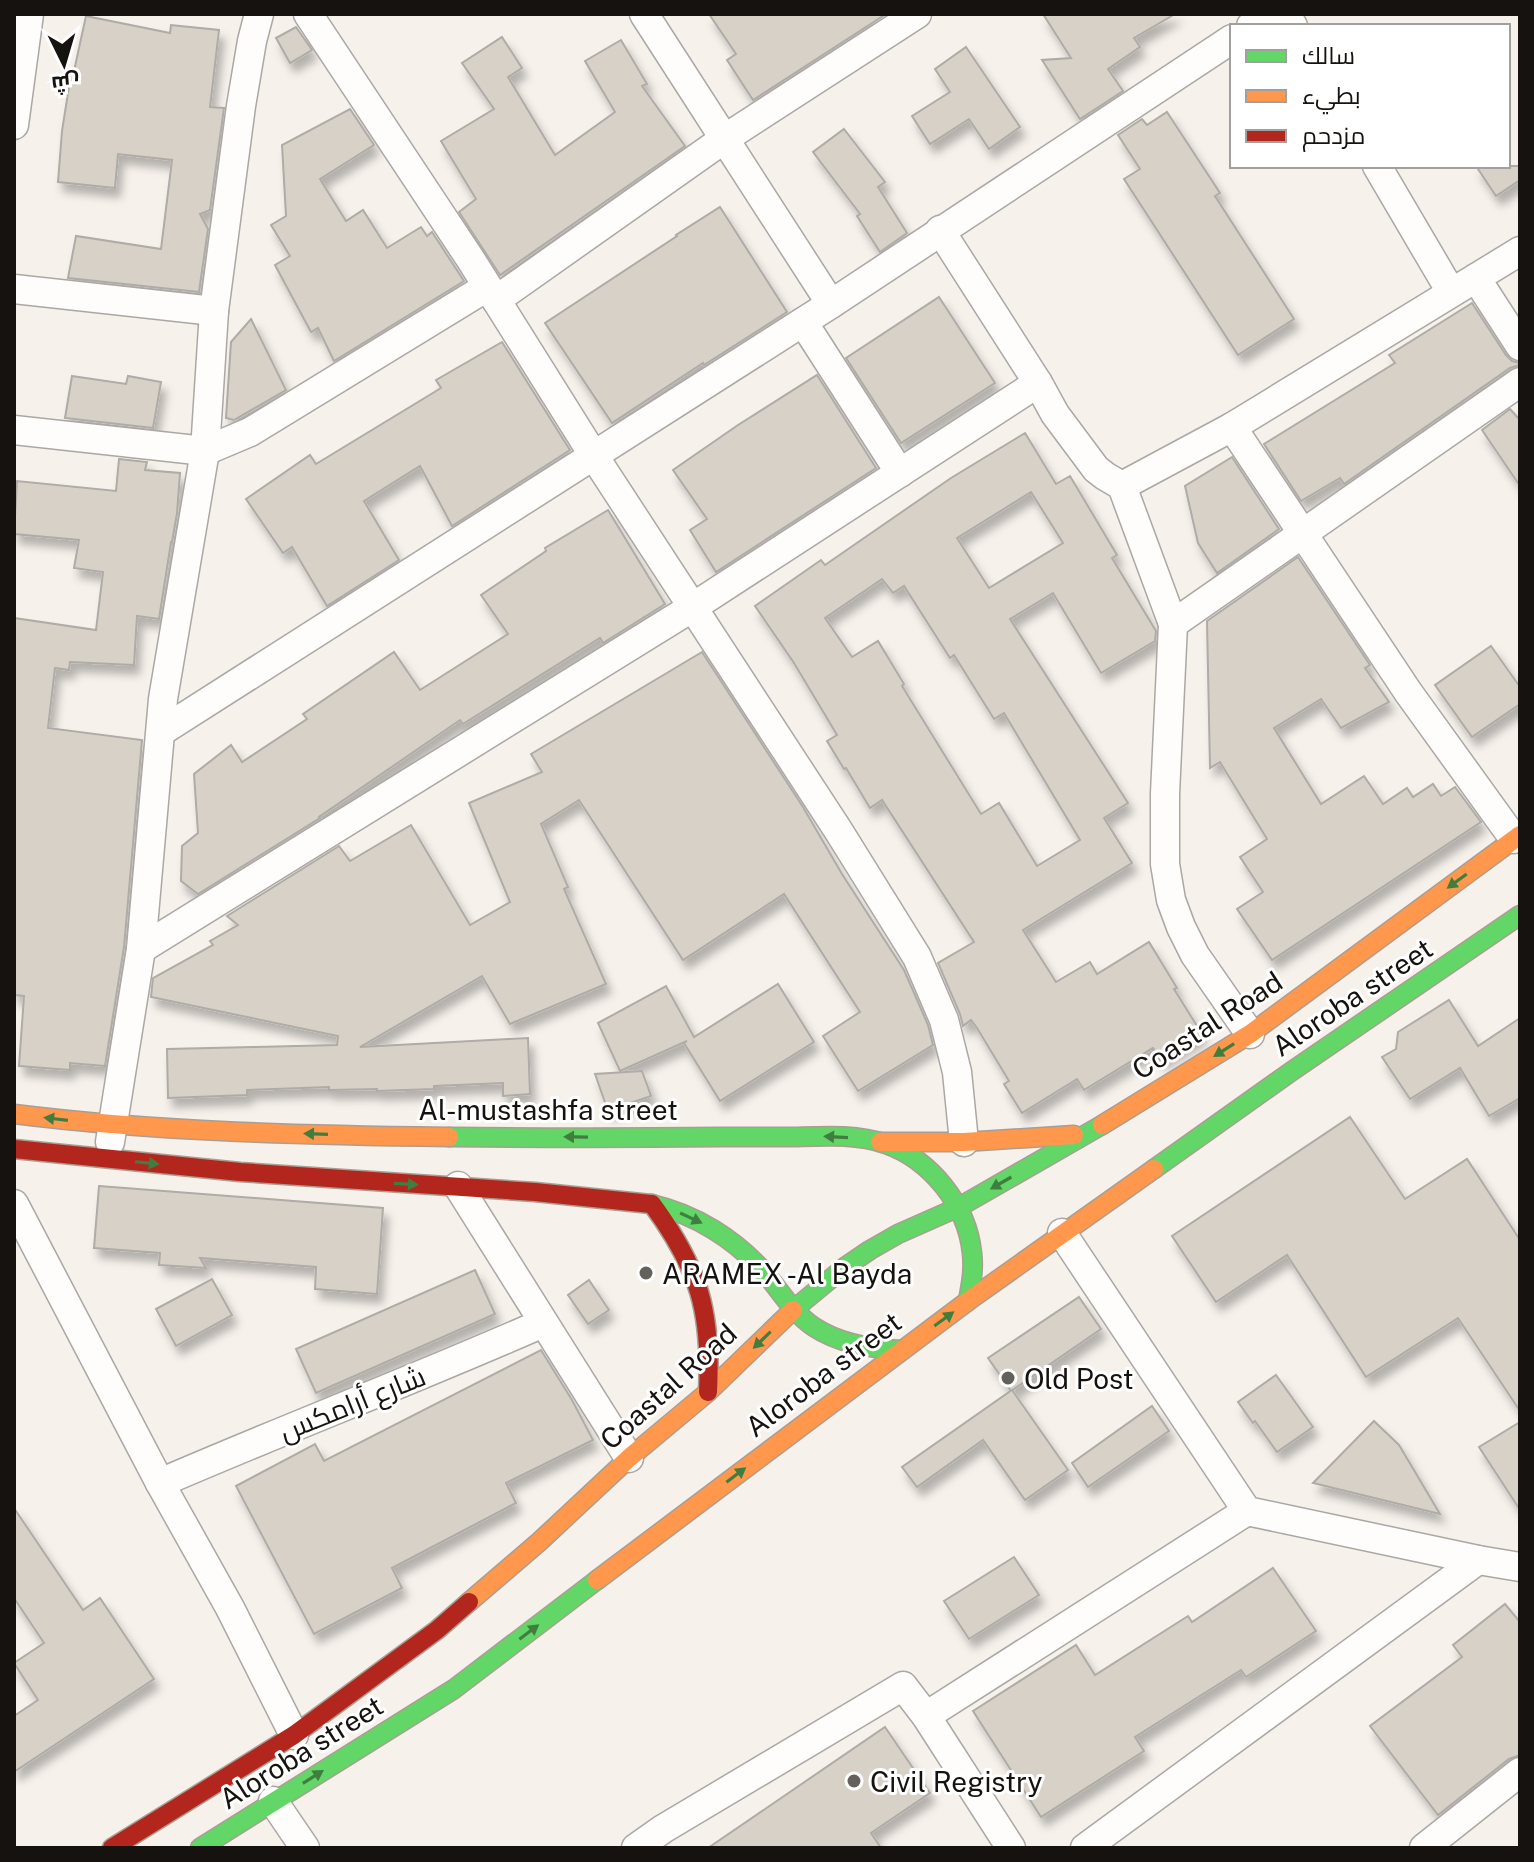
<svg xmlns="http://www.w3.org/2000/svg" width="1534" height="1862" viewBox="0 0 1534 1862" font-family="'Public Sans',Cairo,sans-serif">
	<style>
		.building { fill: #d8d1c8; stroke: #afaba7; stroke-width: 2; fill-rule: evenodd; filter: url(#shadow) }
		.lines { fill: none; stroke-linecap: round; stroke-linejoin: round }
		.street-casing { stroke: #aba7a4; stroke-width: 31 }
		.fast-casing { stroke: #aa9e92; stroke-width: 21 }
		.slow-casing { stroke: #aa9e92; stroke-width: 21 }
		.jam-casing { stroke: #aa9e92; stroke-width: 21 }
		.street { stroke: #fefdfc; stroke-width: 28 }
		.fast { stroke: #63d668; stroke-width: 18 }
		.slow { stroke: #ff974d; stroke-width: 18 }
		.jam { stroke: #b3261e; stroke-width: 18 }
		.oneway { fill: #407e40 }
		.poi-dot { fill: #64605c; stroke: #fff; stroke-width: 3 }
		.labels { text-anchor: middle; dominant-baseline: central; stroke-width: 6; stroke-linejoin: round; paint-order: stroke }
		.street-label { font-size: 28px; fill: #16120f; stroke: #fff }
		.poi-label { font-size: 28px; fill: #16120f; stroke: #fff; text-anchor: start }
	</style>
	<defs>
		<filter id="shadow"><feDropShadow dx="5" dy="9" stdDeviation="4" flood-color="#0004"/></filter>
	</defs>
	<rect width="100%" height="100%" fill="#f6f1eb"/>
	<g class="building">
		<polygon points="709,14 886,14 753,100 727,60 736,54"/>
		<polygon points="1043,14 1175,14 1134,38 1140,47 1108,69 1123,91 1080,119 1042,60 1071,58"/>
		<polygon points="86,16 170,33 171,25 219,30 210,107 224,108 210,210 200,214 208,229 199,292 68,278 76,236 161,249 172,160 118,154 115,188 58,182 62,131 70,80 72,80"/>
		<polygon points="296,27 312,50 290,63 276,38"/>
		<polygon points="502,37 522,68 508,77 555,155 615,112 585,61 621,40 647,84 642,86 685,146 500,275 459,212 476,199 441,141 494,109 462,63"/>
		<polygon points="966,47 1020,127 989,149 969,119 930,144 912,116 950,92 935,69"/>
		<polygon points="350,109 374,145 320,179 346,221 363,210 387,248 421,227 427,236 432,232 464,281 334,361 318,328 311,332 275,265 290,256 271,225 286,216 282,145"/>
		<polygon points="1167,112 1220,193 1215,196 1294,319 1238,355 1124,179 1140,169 1118,135 1142,119 1147,125"/>
		<polygon points="844,129 885,182 878,187 907,233 880,252 857,216 860,214 813,152"/>
		<polygon points="1476,166 1520,166 1520,180 1496,196"/>
		<polygon points="720,207 787,312 704,365 703,363 612,423 545,323 677,236 676,235"/>
		<polygon points="939,297 995,383 901,443 846,358"/>
		<polygon points="1472,303 1506,355 1512,361 1520,363 1520,365 1510,368 1344,484 1340,478 1301,501 1264,444 1395,363 1389,355"/>
		<polygon points="251,319 286,390 234,420 226,418 231,342"/>
		<polygon points="502,342 570,450 452,526 420,466 364,501 399,560 327,606 292,547 283,553 246,499 310,455 316,464 441,388 436,380"/>
		<polygon points="817,375 876,468 716,572 690,530 707,519 673,470 738,425"/>
		<polygon points="72,376 126,384 128,376 161,382 153,428 65,418"/>
		<polygon points="1510,409 1520,420 1520,486 1482,430"/>
		<path d="M1025 433 1056 484 1070 476 1117 555 1112 558 1156 631 1155 641 1101 673 1053 593 1010 619 1128 803 1104 818 1132 863 1023 930 1056 982 1090 962 1097 974 1149 942 1177 988 1174 989 1202 1034 1160 1060 1153 1048 1084 1090 1077 1079 1022 1113 1004 1084 1009 1081 977 1028 971 1020 963 1026 960 1014 938 963 974 942 882 800 870 808 846 768 844 769 827 741 837 735 794 663 755 606 821 560 825 565 951 478ZM1031 492 1063 543 989 588 957 538ZM882 579 893 593 904 586 950 658 954 655 994 719 1004 713 1080 840 1037 866 999 803 981 814 902 686 904 684 878 641 852 657 825 618Z"/>
		<polygon points="1232,457 1279,529 1217,573 1198,543 1185,486"/>
		<polygon points="119,459 147,462 145,470 180,473 177,513 172,542 171,542 159,619 137,616 134,665 70,662 69,670 55,668 48,728 142,740 124,947 105,1066 70,1063 70,1070 19,1066 24,996 14,995 14,618 96,630 103,572 74,568 79,540 14,534 17,481 116,491"/>
		<polygon points="608,510 665,604 603,643 600,638 463,724 460,720 319,817 320,818 198,894 181,881 182,846 198,833 194,774 231,745 242,762 307,719 303,714 394,652 420,690 508,634 481,595 546,551 545,548"/>
		<polygon points="1298,557 1370,665 1365,668 1389,702 1341,728 1321,699 1274,728 1321,804 1364,776 1383,804 1407,788 1413,797 1433,784 1441,796 1455,787 1481,822 1272,960 1237,909 1263,892 1240,857 1267,839 1220,762 1210,768 1207,621"/>
		<polygon points="1491,646 1520,687 1520,704 1472,737 1435,685"/>
		<polygon points="702,652 803,807 842,874 904,970 928,1025 933,1045 858,1091 823,1036 860,1012 784,894 683,960 579,800 541,824 568,887 564,889 606,984 510,1024 482,976 360,1047 528,1038 530,1094 503,1096 503,1083 434,1086 434,1089 377,1091 377,1089 329,1090 329,1087 247,1090 247,1095 168,1098 167,1049 337,1045 338,1036 151,997 153,978 213,945 210,941 238,925 227,916 339,846 350,861 411,825 470,925 510,902 469,803 542,772 531,754"/>
		<polygon points="778,984 814,1042 720,1101 684,1043 687,1041 620,1071 598,1023 666,986 694,1037"/>
		<polygon points="1449,1000 1478,1046 1520,1018 1520,1098 1489,1116 1460,1068 1410,1099 1382,1057 1396,1049 1398,1032"/>
		<polygon points="642,1071 651,1096 608,1111 595,1074"/>
		<polygon points="1350,1117 1405,1199 1467,1159 1520,1240 1520,1411 1458,1318 1366,1377 1287,1255 1216,1302 1172,1236"/>
		<polygon points="99,1186 383,1208 377,1294 315,1289 316,1267 200,1258 206,1268 159,1265 160,1253 94,1248"/>
		<polygon points="475,1270 495,1314 316,1393 296,1349"/>
		<polygon points="212,1279 232,1315 176,1346 156,1309"/>
		<polygon points="589,1280 609,1310 588,1324 568,1295"/>
		<polygon points="1079,1297 1101,1329 1011,1391 988,1358"/>
		<polygon points="541,1350 572,1400 593,1440 506,1483 516,1503 392,1568 402,1588 314,1634 236,1486 315,1444 324,1461"/>
		<polygon points="1276,1375 1313,1427 1277,1452 1255,1421 1253,1423 1238,1402"/>
		<polygon points="1012,1390 1068,1470 1025,1500 983,1440 917,1487 902,1467"/>
		<polygon points="1152,1406 1169,1431 1088,1487 1072,1463"/>
		<polygon points="1374,1421 1399,1445 1440,1514 1313,1483"/>
		<polygon points="1520,1422 1520,1510 1479,1447"/>
		<polygon points="14,1508 83,1610 100,1598 154,1679 14,1772 14,1716 38,1700 14,1663 44,1643 14,1598"/>
		<polygon points="1014,1557 1039,1595 969,1639 944,1601"/>
		<polygon points="1273,1568 1316,1631 1246,1677 1241,1670 1135,1737 1144,1751 1041,1817 973,1711 1076,1645 1095,1675 1188,1616 1192,1622"/>
		<polygon points="1505,1604 1520,1622 1520,1755 1509,1759 1438,1815 1370,1726 1462,1657 1453,1645"/>
		<polygon points="885,1727 930,1793 871,1833 881,1848 708,1848"/>
	</g>
	<g class="lines">
		<g class="street-casing">
			<g id="street">
				<polyline points="308,14 471,260 594,456 838,830 917,957 944,1020 957,1072 964,1142"/>
				<polyline points="644,14 831,304"/>
				<polyline points="1286,14 1293,26"/>
				<polyline points="1251,26 1269,14"/>
				<polyline points="14,125 29,14"/>
				<polyline points="1377,166 1451,292"/>
				<polyline points="940,230 1038,383 1055,414 1096,469 1105,476 1122,486 1173,624 1165,794 1165,864 1171,900 1181,927 1195,955 1250,1034"/>
				<polyline points="1476,278 1520,346"/>
				<polyline points="14,289 214,311"/>
				<polyline points="496,300 724,139 917,14"/>
				<polyline points="803,322 900,473"/>
				<polyline points="1232,427 1408,692 1514,839"/>
				<polyline points="14,430 205,451 250,432 487,287"/>
				<polyline points="1122,486 1232,427 1520,251"/>
				<polyline points="1173,624 1520,382"/>
				<polyline points="162,731 831,304 1232,39"/>
				<polyline points="141,949 693,607 1038,383"/>
				<polyline points="110,1142 141,949 163,699 205,451 214,311 241,106 252,41 259,14"/>
				<polyline points="458,1186 629,1458"/>
				<polyline points="14,1204 160,1483 230,1608 294,1735"/>
				<polyline points="1062,1233 1247,1511 1478,1560 1520,1567"/>
				<path d="M160 1483C287 1428 416 1379 543 1323"/>
				<polyline points="926,1716 1247,1511"/>
				<polyline points="273,1801 305,1848"/>
				<polyline points="636,1848 663,1829 903,1686 926,1716 1011,1848"/>
				<polyline points="1085,1848 1478,1560"/>
				<polyline points="1424,1848 1520,1772"/>
			</g>
		</g>
		<g class="fast-casing">
			<g id="fast">
				<path d="M449 1137C540 1138 631 1138 722 1137 747 1137 771 1137 795 1137 825 1136 857 1134 886 1144 931 1160 967 1205 972 1253 974 1270 971 1285 968 1301"/>
				<polyline points="1154,1169 1292,1071 1520,915"/>
				<path d="M651 1204C695 1214 735 1239 765 1273 781 1292 793 1313 814 1327 840 1344 871 1349 902 1350"/>
				<polyline points="793,1310 845,1267 870,1250 898,1234 959,1207 1102,1125"/>
				<polyline points="200,1848 454,1689 597,1580"/>
			</g>
		</g>
		<g class="slow-casing">
			<g id="slow">
				<path d="M14 1114C158 1132 303 1135 449 1137"/>
				<polyline points="1102,1125 1250,1034 1520,835"/>
				<polyline points="880,1142 964,1142 1074,1135"/>
				<polyline points="597,1580 968,1301 1154,1169"/>
				<polyline points="469,1602 539,1542 629,1458 708,1392 793,1310"/>
			</g>
		</g>
		<g class="jam-casing">
			<g id="jam">
				<polyline points="14,1149 240,1172 535,1192 651,1204"/>
				<path d="M652 1204C699 1268 712 1312 708 1392"/>
				<polyline points="112,1848 294,1735 437,1630 469,1602"/>
			</g>
		</g>
		<use href="#street" class="street"/>
		<use href="#fast" class="fast"/>
		<use href="#slow" class="slow"/>
		<use href="#jam" class="jam"/>
	</g>
	<defs><path id="oneway-solid" d="M-6-.8H1V-3.2L6.5 0L1 3.2V.8H-6Z" transform="scale(2)"/></defs>
	<g class="oneway">
		<use href="#oneway-solid" transform="translate(1457 881) rotate(144)"/>
		<use href="#oneway-solid" transform="translate(1224 1050) rotate(148)"/>
		<use href="#oneway-solid" transform="translate(56 1119) rotate(-173)"/>
		<use href="#oneway-solid" transform="translate(316 1134) rotate(-178)"/>
		<use href="#oneway-solid" transform="translate(576 1137) rotate(-179)"/>
		<use href="#oneway-solid" transform="translate(836 1137) rotate(-177)"/>
		<use href="#oneway-solid" transform="translate(147 1163) rotate(6)"/>
		<use href="#oneway-solid" transform="translate(1001 1183) rotate(150)"/>
		<use href="#oneway-solid" transform="translate(406 1184) rotate(3)"/>
		<use href="#oneway-solid" transform="translate(691 1218) rotate(25)"/>
		<use href="#oneway-solid" transform="translate(944 1319) rotate(-36)"/>
		<use href="#oneway-solid" transform="translate(762 1340) rotate(136)"/>
		<use href="#oneway-solid" transform="translate(736 1475) rotate(-37)"/>
		<use href="#oneway-solid" transform="translate(529 1632) rotate(-37)"/>
		<use href="#oneway-solid" transform="translate(313 1777) rotate(-32)"/>
	</g>
	<g class="poi-dot">
		<circle cx="646" cy="1273" r="8"/>
		<circle cx="1008" cy="1378" r="8"/>
		<circle cx="854" cy="1781" r="8"/>
	</g>
	<g class="labels">
		<g class="street-label">
			<text transform="translate(1352 997) rotate(-34)">Aloroba street</text>
			<text transform="translate(1207 1025) rotate(-33)">Coastal Road</text>
			<text x="548" y="1109">Al-mustashfa street</text>
			<text transform="translate(823 1374) rotate(-37)">Aloroba street</text>
			<text transform="translate(668 1386) rotate(-42)">Coastal Road</text>
			<text transform="translate(352 1403) rotate(-22)">شارع أرامكس</text>
			<text transform="translate(301 1752) rotate(-32)">Aloroba street</text>
		</g>
		<g class="poi-label">
			<text x="662" y="1273">ARAMEX -Al Bayda</text>
			<text x="1024" y="1378">Old Post</text>
			<text x="870" y="1781">Civil Registry</text>
		</g>
	</g>
	<rect width="1534" height="1862" fill="none" stroke="#16120f" stroke-width="32"/>
	<rect x="1230" y="24" width="280" height="144" fill="#ffffff" stroke="#a2a09f" stroke-width="2"/>
	<rect x="1246" y="50" width="40" height="12" fill="#63d668" stroke="#a2a09f" stroke-width="2"/>
	<text x="1302" y="64" font-size="24" fill="#16120f">سالك</text>
	<rect x="1246" y="90" width="40" height="12" fill="#ff974d" stroke="#a2a09f" stroke-width="2"/>
	<text x="1302" y="104" font-size="24" fill="#16120f">بطيء</text>
	<rect x="1246" y="130" width="40" height="12" fill="#b3261e" stroke="#a2a09f" stroke-width="2"/>
	<text x="1302" y="144" font-size="24" fill="#16120f">مزدحم</text>
	<g transform="translate(64 64) rotate(175)" stroke="#ffffff" stroke-width="6" paint-order="stroke">
	<path d="M0-6L14 30L0 20L-14 30Z" fill="#16120f"/>
	<text y="-12" font-size="22" font-weight="bold" text-anchor="middle" fill="#16120f">ش</text>
	</g>
</svg>
